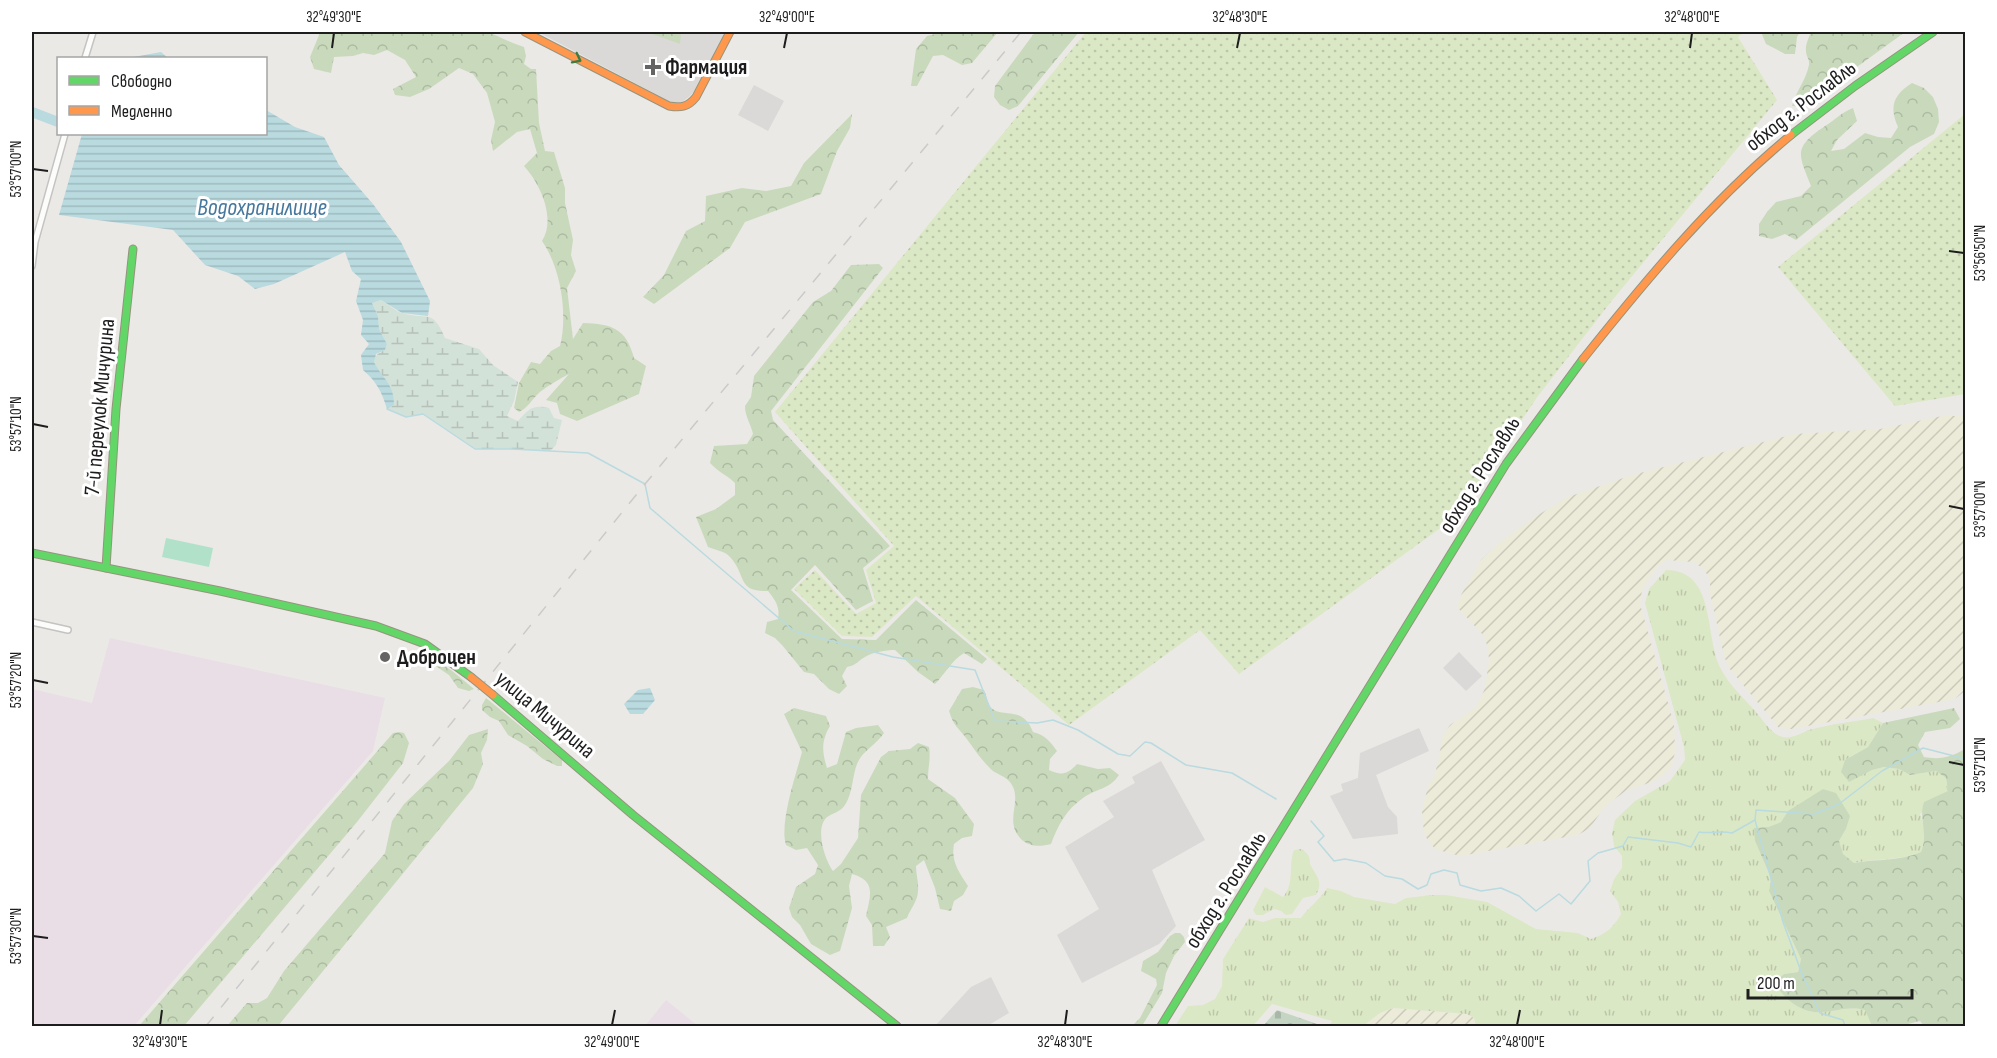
<svg xmlns="http://www.w3.org/2000/svg" width="1997" height="1058" viewBox="0 0 1997 1058" font-family="'Sofia Sans Condensed',sans-serif">
	<style>
		.residential { fill: #dad9d7 }
		.industrial { fill: #e9dee6 }
		.farmland { fill: url(#farmland-furrows) }
		.grass { fill: url(#grass-tufts) }
		.forest { fill: url(#forest-crowns) }
		.wetland { fill: url(#wetland-marsh) }
		.cemetery { fill: url(#cemetery-stones) }
		.garden { fill: url(#garden-dots) }
		.pitch { fill: #b1e2c9 }
		.water { fill: url(#water-rules) }
		.lines { fill: none; stroke-linecap: round; stroke-linejoin: round }
		.stream { stroke: #b9dadf; stroke-width: 1.5 }
		.river { stroke: #b9dadf; stroke-width: 10 }
		.street-casing { stroke: #c4c3c2; stroke-width: 8 }
		.fast-casing { stroke: #95947e; stroke-width: 9 }
		.slow-casing { stroke: #95947e; stroke-width: 9 }
		.street { stroke: #fcfcfb; stroke-width: 5 }
		.fast { stroke: #63d668; stroke-width: 7 }
		.slow { stroke: #ff974d; stroke-width: 7 }
		.rail { stroke: #cacac9; stroke-width: 1.5; stroke-dasharray: 12 12; stroke-linecap: butt }
		.slow-bridge-casing { stroke: #95947e; stroke-width: 9; stroke-linecap: butt }
		.slow-bridge { stroke: #ff974d; stroke-width: 7 }
		.oneway { stroke: #407a42 }
		.ticks { fill: none; stroke: #1d1d1d; stroke-width: 2 }
		.poi-dot { fill: #656463; stroke: #fff; stroke-width: 2 }
		.labels { text-anchor: middle; dominant-baseline: central; stroke-width: 6; stroke-linejoin: round; paint-order: stroke }
		.poi-label { font-size: 22px; font-weight: bold; fill: #1d1d1d; stroke: #fff; text-anchor: start }
		.street-label { font-size: 22px; fill: #1d1d1d; stroke: #fff }
		.water-label { font-size: 24px; font-style: italic; fill: #45789c; stroke: #fff }
		.neatline { fill: none; stroke: #1d1d1d; stroke-width: 2 }
		.ticks-label { font-size: 15px; text-anchor: middle; fill: #1d1d1d }
	</style>
	<defs>
		<pattern id="farmland-furrows" width="10" height="10" patternUnits="userSpaceOnUse" patternTransform="scale(1.5)"><rect width="10" height="10" fill="#ecebd9"/><path d="M-1 1l2-2M0 10L10 0M9 11l2-2" fill="none" stroke="#cac9ba"/></pattern>
		<pattern id="grass-tufts" width="24" height="20" patternUnits="userSpaceOnUse" patternTransform="scale(1.5)"><rect width="24" height="20" fill="#dbe8c5"/><path d="M3 7l-1-3M5 7V3M7 7l1-3M15 17l-1-3M17 17v-4M19 17l1-3" fill="none" stroke="#bcc7a9"/></pattern>
		<pattern id="forest-crowns" width="20" height="18" patternUnits="userSpaceOnUse" patternTransform="scale(1.5)"><rect width="20" height="18" fill="#c9dabc"/><path d="M2 6a3 3 0 1 1 6 0M12 15a3 3 0 1 1 6 0" fill="none" stroke="#acbba1"/></pattern>
		<pattern id="wetland-marsh" width="20" height="14" patternUnits="userSpaceOnUse" patternTransform="scale(1.5)"><rect width="20" height="14" fill="#d3e2d8"/><path d="M1 5h8M5 5V1M11 12h8M15 12V8" fill="none" stroke="#b5c1b9"/></pattern>
		<pattern id="cemetery-stones" width="16" height="16" patternUnits="userSpaceOnUse" patternTransform="scale(1.5)"><rect width="16" height="16" fill="#c4d6c3"/><path d="M2 7V4a2 2 0 0 1 4 0v3zM10 15v-3a2 2 0 0 1 4 0v3z" fill="#a8b7a7"/></pattern>
		<pattern id="garden-dots" width="8" height="8" patternUnits="userSpaceOnUse" patternTransform="scale(1.5)"><rect width="8" height="8" fill="#dbe8c5"/><path d="M2 2h.1M6 6h.1" fill="none" stroke="#bcc7a9" stroke-width="1.8" stroke-linecap="round"/></pattern>
		<pattern id="water-rules" width="6" height="5" patternUnits="userSpaceOnUse" patternTransform="scale(1.5)"><rect width="6" height="5" fill="#b9dadf"/><path d="M0 2.5h6" fill="none" stroke="#9fbbbf"/></pattern>
	</defs>
	<rect width="100%" height="100%" fill="#ebe9e6"/>
	<g class="residential">
		<polygon points="538,32 726,32 698,86 690,96 682,102 671,102"/>
		<polygon points="754,85 784,101 768,131 738,115"/>
		<polygon points="1459,652 1482,676 1466,691 1443,668"/>
		<polygon points="1419,728 1429,751 1376,775 1388,807 1397,817 1398,834 1353,839 1330,796 1343,791 1341,784 1358,778 1360,753"/>
		<polygon points="1161,761 1205,840 1152,870 1176,926 1159,944 1082,983 1057,935 1099,909 1065,847 1114,817 1103,801 1135,783 1132,777"/>
		<polygon points="991,977 1009,1013 987,1026 935,1026 971,987"/>
	</g>
	<g class="industrial">
		<polygon points="110,638 385,698 373,751 134,1026 32,1026 32,689 92,703"/>
		<polygon points="666,1000 698,1026 645,1026"/>
	</g>
	<g class="farmland">
		<polygon points="1942,416 1965,416 1965,691 1956,698 1944,701 1791,729 1779,728 1729,668 1724,656 1710,593 1710,580 1704,569 1693,562 1666,560 1656,568 1642,590 1640,604 1674,724 1675,752 1672,765 1664,775 1652,782 1627,790 1605,806 1590,828 1578,835 1460,856 1435,849 1425,836 1423,824 1422,811 1428,786 1435,775 1443,736 1450,725 1472,710 1480,700 1485,688 1489,661 1488,648 1484,636 1457,607 1461,595 1481,560 1500,542 1533,518 1568,497 1632,475 1795,434 1880,429"/>
		<polygon points="1393,1008 1467,1014 1474,1018 1476,1026 1363,1026 1380,1013"/>
	</g>
	<g class="grass">
		<path d="M1666 570C1717 570 1704 637 1721 669 1729 685 1744 698 1756 712 1763 720 1772 735 1783 737 1792 739 1801 733 1809 730 1830 724 1852 722 1873 718L1883 723 1868 747 1845 760 1872 770 1884 767 1899 769 1910 775 1936 771 1946 778 1948 791 1920 814C1925 828 1926 838 1921 852 1900 861 1876 858 1854 863L1842 854 1839 841 1846 829 1788 811 1781 822 1768 827 1755 841 1771 878 1769 891 1801 959 1798 972 1784 974 1774 982C1782 996 1796 1010 1814 1012 1831 1014 1845 1005 1866 1010L1872 1026H1476L1474 1018 1467 1014 1393 1008 1380 1013 1363 1026H1329L1332 1021 1272 1004 1253 1026H1175L1188 1006 1203 1005 1215 999 1222 986 1223 959 1249 918 1263 922 1275 918H1301C1309 906 1320 900 1327 888L1341 891 1354 897 1395 904 1406 898 1433 895H1446L1487 902 1536 929 1578 933 1591 939C1606 934 1613 928 1621 914L1618 902 1610 891 1614 879 1622 868V856L1614 846 1612 833 1615 820 1635 801 1670 781 1685 760 1684 747 1645 603 1649 589Z"/>
		<path d="M1301 849C1308 853 1310 856 1310 864 1316 876 1324 881 1316 895L1303 898 1292 914 1286 915 1281 911 1274 909 1263 915H1256L1253 910 1265 887 1283 897C1295 884 1288 865 1294 850Z"/>
	</g>
	<g class="forest">
		<path d="M318 32H486C500 36 510 43 524 47L526 56 524 64 531 69H536L539 123 545 151 554 152 565 188V203L573 240 571 255 576 271 567 288 573 339 583 323C612 324 626 328 634 358L646 366 639 394 577 421 560 414 557 403 546 400 569 374C558 380 549 385 540 392 532 399 528 408 519 412L514 408 519 383 531 362 540 364 551 351 560 346C568 315 561 268 542 241 556 219 541 185 524 166L537 153 530 129 517 132 493 151 491 140 495 122 487 93 473 74 459 68 429 89 410 97 395 95 393 89 416 77 405 60 387 50 374 55 363 53 353 56 334 57 331 73 314 69 310 57 319 35Z"/>
		<polygon points="646,32 678,32 681,35 680,44"/>
		<polygon points="943,32 998,32 972,63 962,65 943,55 933,56 917,86 911,86 916,49 927,36"/>
		<polygon points="1035,32 1079,32 1018,106 1009,110 1000,105 994,97 995,86"/>
		<polygon points="1761,32 1800,32 1797,37 1795,54 1785,54 1766,44"/>
		<path d="M1811 32H1905L1802 107 1792 106C1795 93 1806 80 1809 65 1810 59 1806 57 1806 51 1805 45 1809 37 1811 32Z"/>
		<path d="M1912 83 1924 88 1933 97 1938 109 1939 122 1934 134 1910 147 1796 240 1785 234 1772 239 1759 236V224L1767 212 1776 202 1801 196 1811 186C1798 153 1793 148 1825 126 1835 120 1842 112 1853 108L1857 121 1837 140 1831 151 1844 149 1865 133 1878 137 1891 138 1898 127C1889 107 1893 95 1912 83Z"/>
		<polygon points="852,114 850,128 837,151 821,194 745,222 730,248 654,304 643,297 664,275 686,231 705,221 706,196 742,188 766,191 791,186 804,163"/>
		<path d="M879 264 883 268 771 411 773 420 890 546 863 568 873 601 856 610 815 565 791 590 842 639 876 640 916 600 987 659 982 664 964 653C951 661 945 674 935 684L918 672 895 650C886 650 873 652 865 657 856 662 859 664 847 667L842 676 847 686 839 694 829 689 814 674 804 672 782 645 775 638 765 633 767 622 778 619C780 607 776 601 768 591 736 592 747 575 730 557 725 551 715 550 708 547L696 517 716 509 735 495V483C727 475 718 472 710 463L714 446 747 444 753 434C751 424 745 417 745 406L751 397 754 376 813 302 831 291 851 265Z"/>
		<polygon points="429,656 451,670 474,689 469,691 458,688 449,675 425,659"/>
		<path d="M973 687 984 690C986 694 987 701 989 705 1000 721 1022 703 1033 732 1045 735 1050 741 1057 751L1050 759 1049 770C1062 776 1068 774 1077 764L1098 769 1110 768 1119 775C1109 790 1097 788 1083 798 1066 810 1058 825 1051 844 1040 847 1028 847 1020 838 1003 819 1025 799 1009 781 1005 777 998 774 993 771 980 759 976 751 966 738 958 727 954 727 949 711L962 689Z"/>
		<polygon points="486,698 562,760 562,766 557,766 543,759 527,746 508,735 499,721 490,717 482,710 482,705"/>
		<path d="M794 708 826 716 830 726C821 741 822 752 827 768L837 764 846 732 856 728 878 725 884 733C876 745 862 751 857 764 852 777 853 793 845 805 841 812 832 813 826 818 815 830 825 860 833 871L841 864 858 838 861 795 881 757 889 751 910 749 918 743 929 747C931 758 928 767 928 779L955 798 974 824 972 836 962 838 954 844C951 861 958 871 968 886L963 895 954 901 951 911 940 909 935 888 924 860 916 866C916 875 919 883 918 891 918 901 910 909 907 918L886 927 890 937 884 946H873L872 925 866 916C870 896 877 881 852 874L849 886 852 908 840 951 830 955 811 944 800 925 792 917 789 908 796 887 815 874 818 865 807 848 796 850 786 845C779 824 796 774 802 752L784 714Z"/>
		<path d="M1954 708 1960 719 1950 728 1925 732 1918 745 1924 757C1941 760 1951 757 1965 749V1026H1924L1920 1021 1908 1024 1906 1026H1872L1865 1010C1845 1005 1831 1014 1814 1012 1796 1010 1782 996 1774 982L1784 974 1798 972 1801 959 1769 891 1771 878 1755 841 1754 828 1768 827 1781 822 1788 811 1823 789 1836 793 1850 816 1846 829 1839 841 1843 854 1854 863C1876 859 1900 861 1921 852 1929 832 1918 820 1924 802L1948 791 1946 778 1936 771 1910 775 1899 769 1884 767 1872 770 1849 782 1841 772 1845 760 1868 747 1883 723Z"/>
		<polygon points="488,729 487,740 481,753 483,764 473,788 278,1026 227,1026 247,1003 258,1003 267,998 284,971 385,853 392,821 404,804 449,761 469,735"/>
		<polygon points="399,732 404,733 409,743 403,763 357,822 184,1026 139,1026 393,733"/>
		<polygon points="1175,933 1180,933 1184,937 1185,942 1174,956 1166,973 1162,993 1142,1026 1132,1026 1140,1018 1157,985 1156,979 1141,971 1143,961 1158,952 1170,936"/>
	</g>
	<path class="wetland" d="M381 300C388 304 395 311 402 313 427 321 432 307 445 338L479 349 493 365 518 382 514 401 507 416 518 421C528 409 533 404 549 408L554 418 562 420 556 445 550 451 512 449H475L423 414 406 417 387 409 394 405 374 362C374 355 379 353 385 350L387 344 379 329 378 316 372 303Z"/>
	<polygon class="cemetery" points="1277,1010 1323,1026 1263,1026"/>
	<g class="garden">
		<polygon points="1086,32 1744,32 1738,37 1777,100 1610,303 1538,396 1457,516 1239,674 1200,630 1069,725 916,596 872,637 842,636 794,589 815,570 856,614 876,603 866,570 894,546 775,412"/>
		<polygon points="1965,114 1965,394 1895,406 1778,267"/>
	</g>
	<polygon class="pitch" points="166,538 213,548 209,567 162,557"/>
	<g class="water">
		<polygon points="161,52 168,58 128,58"/>
		<path d="M266 110 295 127 324 137 339 165 373 204 401 242 430 301 428 316 402 313 381 300 372 303 378 316 379 329 387 344 385 350 376 354 374 362C383 380 394 383 394 405L387 409C382 392 376 381 363 370L361 355 369 344 361 335 363 320 356 301 361 279 352 271 345 252 274 284 255 289 238 276 205 265 173 230 59 215 82 134H266Z"/>
		<polygon points="650,688 655,700 643,714 630,714 624,704 638,690"/>
	</g>
	<g class="lines">
		<g class="stream">
			<polyline points="387,409 406,417 423,414 475,449 512,449 588,453 645,484 650,508 794,631 893,657 975,670 995,721 1037,723 1053,720 1078,730 1118,754 1130,756 1145,742 1151,743 1186,765 1232,773 1276,799"/>
			<polyline points="1755,820 1783,922 1802,974 1820,1013 1843,1020 1845,1026"/>
			<path d="M1311 821 1324 836 1318 842 1334 861 1345 859 1366 863 1385 876 1402 879 1418 889 1427 885 1431 874 1444 870 1457 873 1460 885 1481 891 1501 888 1519 896 1536 911 1559 894 1571 904 1590 881 1588 861 1598 853 1623 846 1628 837 1678 843 1691 847 1699 832C1711 834 1720 830 1732 833L1755 820 1756 810 1814 814 1839 804 1882 771 1923 748 1966 759"/>
		</g>
		<polyline class="river" points="32,112 58,122"/>
		<g class="street-casing">
			<g id="street">
				<polyline points="85,58 93,32"/>
				<polyline points="32,266 35,242 65,134"/>
				<polyline points="32,622 68,630"/>
			</g>
		</g>
		<g class="fast-casing">
			<g id="fast">
				<polyline points="1791,135 1855,86 1933,32"/>
				<polyline points="32,553 220,591 376,626 425,644 471,677"/>
				<polyline points="106,568 116,409 133,249"/>
				<polyline points="493,695 633,815 897,1026"/>
				<polyline points="1161,1026 1506,464 1583,359"/>
			</g>
		</g>
		<g class="slow-casing">
			<g id="slow">
				<path d="M525 32 669 106C681 108 688 107 696 97L730 32"/>
				<path d="M1583 359C1646 280 1712 200 1791 135"/>
			</g>
		</g>
		<use href="#street" class="street"/>
		<use href="#fast" class="fast"/>
		<use href="#slow" class="slow"/>
		<polyline class="rail" points="206,1026 645,484 1021,32"/>
		<g class="slow-bridge-casing">
			<polyline id="slow-bridge" points="471,677 493,695"/>
		</g>
		<use href="#slow-bridge" class="slow-bridge"/>
	</g>
	<defs><path id="oneway-chevron" d="M-2-3.5L2.5 0L-2 3.5" fill="none" stroke-width="1.6" stroke-linecap="round" stroke-linejoin="round" transform="scale(1.5)"/></defs>
	<use class="oneway" href="#oneway-chevron" transform="translate(577 59) rotate(27)"/>
	<path class="ticks" d="M332 48 334 33M784 48 787 33M1237 48 1240 33M1690 48 1692 33M33 169 48 171M1949 251 1964 253M33 424 48 427M1949 506 1964 509M33 680 48 683M1949 762 1964 765M33 936 48 938M160 1025 162 1010M612 1025 615 1010M1065 1025 1067 1010M1517 1025 1520 1010"/>
	<g class="poi-dot">
		<path d="M650 58h6v6h6v6h-6v6h-6v-6h-6v-6h6z"/>
		<circle cx="385" cy="657" r="6"/>
	</g>
	<g class="labels">
		<g class="poi-label">
			<text x="665" y="67">Фармация</text>
			<text x="397" y="657">Доброцен</text>
		</g>
		<g class="street-label">
			<text transform="translate(1801 106) rotate(-38)">обход г. Рославль</text>
			<text transform="translate(100 407) rotate(-85)">7-й переулок Мичурина</text>
			<text transform="translate(1480 475) rotate(-58)">обход г. Рославль</text>
			<text transform="translate(545 715) rotate(40)">улица Мичурина</text>
			<text transform="translate(1226 890) rotate(-58)">обход г. Рославль</text>
		</g>
		<g class="water-label">
			<text x="262" y="207">Водохранилище</text>
		</g>
	</g>
	<rect width="1997" height="1058" fill="none" stroke="#ffffff" stroke-width="66"/>
	<rect x="57" y="57" width="210" height="78" fill="#ffffff" stroke="#a5a5a5" stroke-width="1.5"/>
	<rect x="69" y="76" width="30" height="9" fill="#63d668" stroke="#a5a5a5" stroke-width="1.5"/>
	<text x="111" y="87" font-size="18" fill="#1d1d1d">Свободно</text>
	<rect x="69" y="106" width="30" height="9" fill="#ff974d" stroke="#a5a5a5" stroke-width="1.5"/>
	<text x="111" y="117" font-size="18" fill="#1d1d1d">Медленно</text>
	<path d="M1748 989v9h164v-9" fill="none" stroke="#1d1d1d" stroke-width="3"/>
	<text x="1757" y="989" font-size="18" fill="#1d1d1d" stroke="#ffffff" stroke-width="4.5" paint-order="stroke">200 m</text>
	<rect x="33" y="33" width="1931" height="992" class="neatline"/>
	<g class="ticks-label">
		<text x="334" y="22">32°49'30"E</text>
		<text x="787" y="22">32°49'00"E</text>
		<text x="1240" y="22">32°48'30"E</text>
		<text x="1692" y="22">32°48'00"E</text>
		<text transform="translate(16 169) rotate(-90)" y="5">53°57'00"N</text>
		<text transform="translate(1980 253) rotate(-90)" y="5">53°56'50"N</text>
		<text transform="translate(16 424) rotate(-90)" y="5">53°57'10"N</text>
		<text transform="translate(1980 509) rotate(-90)" y="5">53°57'00"N</text>
		<text transform="translate(16 680) rotate(-90)" y="5">53°57'20"N</text>
		<text transform="translate(1980 765) rotate(-90)" y="5">53°57'10"N</text>
		<text transform="translate(16 936) rotate(-90)" y="5">53°57'30"N</text>
		<text x="160" y="1047">32°49'30"E</text>
		<text x="612" y="1047">32°49'00"E</text>
		<text x="1065" y="1047">32°48'30"E</text>
		<text x="1517" y="1047">32°48'00"E</text>
	</g>
</svg>
